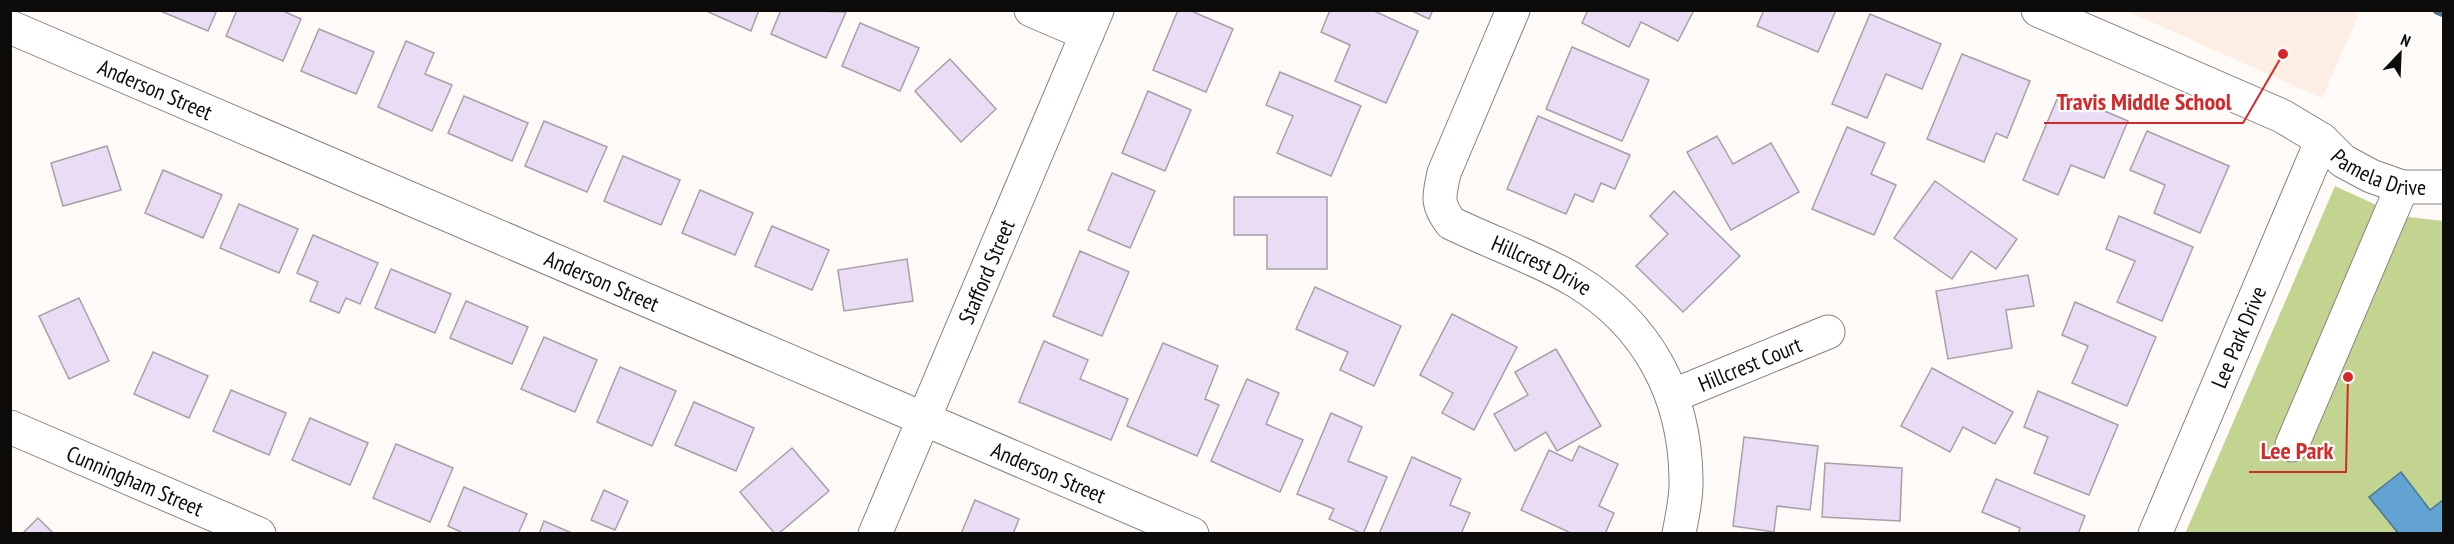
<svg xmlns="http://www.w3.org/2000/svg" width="2454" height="544" viewBox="0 0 2454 544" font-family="'PT Sans Narrow',sans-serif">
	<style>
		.built { fill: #fceee4 }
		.green { fill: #c3d490 }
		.water { fill: #62a3d2; stroke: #497696; stroke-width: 1.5 }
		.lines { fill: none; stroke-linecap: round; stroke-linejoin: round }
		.stream { stroke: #497696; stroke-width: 9 }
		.building { fill: #ebdcf6; stroke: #a5a1a7; stroke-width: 1.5 }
		.minor-casing { stroke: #89827e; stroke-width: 35 }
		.minor { stroke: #fff; stroke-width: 33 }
		.labels { text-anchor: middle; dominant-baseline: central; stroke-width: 4.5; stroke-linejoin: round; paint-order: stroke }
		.street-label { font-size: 22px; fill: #0e0c0a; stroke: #fff }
		.leader { fill: none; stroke: #d62828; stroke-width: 2 }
		.callout-dot { fill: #d62828; stroke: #fff; stroke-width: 2 }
		.callout-label { font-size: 24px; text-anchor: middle; font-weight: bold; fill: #d62828; stroke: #fff; stroke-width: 4.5; stroke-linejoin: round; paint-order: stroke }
	</style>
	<rect width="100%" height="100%" fill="#fefaf7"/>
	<polygon class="built" points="2127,11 2360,11 2322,98"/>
	<polygon class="green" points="2335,186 2400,216 2443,221 2443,533 2185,534"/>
	<polygon class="water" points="2401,472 2430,510 2443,500 2443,533 2398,533 2369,497"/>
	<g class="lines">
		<polyline class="stream" points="2437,10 2444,13"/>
	</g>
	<g class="building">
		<polygon points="158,10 217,10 208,31"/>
		<polygon points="237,10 281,10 301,19 283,61 226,36"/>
		<polygon points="704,10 759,10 751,31"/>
		<polygon points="781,10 846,12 826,58 771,34"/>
		<polygon points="1178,10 1189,10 1233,29 1206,92 1153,70"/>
		<polygon points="1330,10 1372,10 1418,31 1386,103 1335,81 1350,45 1321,32"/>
		<polygon points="1410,10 1433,10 1429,19"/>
		<polygon points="1588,10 1694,10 1678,41 1641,22 1629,47 1582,23"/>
		<polygon points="1764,10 1836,10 1818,52 1757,26"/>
		<polygon points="1870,14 1941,44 1922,89 1886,74 1867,118 1832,104"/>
		<polygon points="860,23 919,48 900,91 842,66"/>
		<polygon points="319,29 374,52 356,94 301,71"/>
		<polygon points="406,41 434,53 425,74 452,85 432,131 378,107"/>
		<polygon points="1572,47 1649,80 1622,141 1546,109"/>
		<polygon points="1962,54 2030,81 2007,138 1996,133 1984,162 1927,139"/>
		<polygon points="950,59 996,109 961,142 915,91"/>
		<polygon points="1280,72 1361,106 1331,176 1277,153 1293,116 1266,105"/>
		<polygon points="1148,91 1191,110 1165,171 1122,153"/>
		<polygon points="2060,92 2128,121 2104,178 2071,165 2058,195 2023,180"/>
		<polygon points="464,96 528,123 512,161 448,133"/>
		<polygon points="1538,116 1630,155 1615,189 1601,183 1593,202 1575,194 1566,214 1507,189"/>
		<polygon points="544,121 607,147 587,192 525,166"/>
		<polygon points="1847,127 1885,143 1871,174 1896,185 1874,235 1812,209"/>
		<polygon points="2147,131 2229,166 2200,233 2154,213 2165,185 2130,170"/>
		<polygon points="1717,136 1733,164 1771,143 1799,192 1731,230 1687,152"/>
		<polygon points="107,146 121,190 63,206 51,163"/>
		<polygon points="623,156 680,180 661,225 604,201"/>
		<polygon points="163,170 222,195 203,238 145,213"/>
		<polygon points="1112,173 1155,191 1130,248 1088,230"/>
		<polygon points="1935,181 2017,239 1996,269 1971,251 1952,279 1894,238"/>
		<polygon points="700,190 753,213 735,255 682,233"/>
		<polygon points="1674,191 1740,256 1683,312 1636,266 1668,234 1650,216"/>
		<polygon points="1234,197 1327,197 1327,269 1267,269 1267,235 1234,235"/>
		<polygon points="239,204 298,229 279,273 220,248"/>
		<polygon points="2119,216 2193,247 2162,321 2117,302 2135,261 2106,249"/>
		<polygon points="772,226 829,250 812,290 755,266"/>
		<polygon points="313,235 378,263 360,304 346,298 339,313 310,301 318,282 297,273"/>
		<polygon points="1080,251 1129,272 1102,336 1053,316"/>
		<polygon points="907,259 913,301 844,311 838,270"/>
		<polygon points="391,269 451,294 435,333 375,308"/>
		<polygon points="2028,275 2034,306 2006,310 2012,348 1948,359 1936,291"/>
		<polygon points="1315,287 1401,326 1374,386 1340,370 1348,352 1296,329"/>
		<polygon points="79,298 109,361 69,379 39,316"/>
		<polygon points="466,301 528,327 512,364 450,338"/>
		<polygon points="2075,302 2156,337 2127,406 2072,383 2088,346 2062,335"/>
		<polygon points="1452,314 1517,347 1474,430 1442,413 1453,393 1420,375"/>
		<polygon points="544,337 597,360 575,412 521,389"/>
		<polygon points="1044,341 1088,360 1080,379 1128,399 1111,440 1019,402"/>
		<polygon points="1163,343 1218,366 1205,399 1219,405 1197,456 1127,426"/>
		<polygon points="1556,349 1601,426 1557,451 1546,432 1515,451 1494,414 1528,395 1515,372"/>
		<polygon points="153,352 208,376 189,418 134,394"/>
		<polygon points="620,367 676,391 652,446 597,422"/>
		<polygon points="1932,368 2013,412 1995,444 1963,427 1950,452 1901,426"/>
		<polygon points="1247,379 1279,393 1266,424 1303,440 1280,492 1211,461"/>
		<polygon points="231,390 286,413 269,455 213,431"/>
		<polygon points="2038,391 2118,425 2089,495 2034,473 2048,437 2024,427"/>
		<polygon points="694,402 754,428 736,471 675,445"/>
		<polygon points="1331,413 1362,427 1348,461 1387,477 1363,534 1329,519 1334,509 1297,494"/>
		<polygon points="310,418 368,443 350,485 292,460"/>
		<polygon points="1744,437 1818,446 1810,510 1777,506 1774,532 1733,526"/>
		<polygon points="396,444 453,468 430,522 373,498"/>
		<polygon points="1579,446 1618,464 1599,506 1614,513 1605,534 1573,534 1521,510 1549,450 1572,461"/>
		<polygon points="792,448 829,491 778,534 775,534 740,492"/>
		<polygon points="1412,457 1461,479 1450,505 1470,513 1461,534 1379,534"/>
		<polygon points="1825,463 1902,468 1900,521 1822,517"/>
		<polygon points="1996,479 2085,516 2078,534 2018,534 2020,528 1982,512"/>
		<polygon points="464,487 527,514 518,534 465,534 448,526"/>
		<polygon points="604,490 628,501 615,530 591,520"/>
		<polygon points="975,500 1019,519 1013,534 961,534"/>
		<polygon points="38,518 54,534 22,534"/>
		<polygon points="544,521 574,534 539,534"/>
	</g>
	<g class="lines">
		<g class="minor-casing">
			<g id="minor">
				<polyline points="1031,10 1087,34"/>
				<path id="s1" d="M1513 10 1444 173C1439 197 1436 203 1451 223 1492 243 1537 258 1576 281 1648 325 1685 395 1686 479 1687 497 1682 516 1679 534"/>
				<path id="s2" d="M2038 10 2282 116 2322 140 2343 161 2371 176 2402 187H2444"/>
				<path id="s3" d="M10 27 1192 534"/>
				<path id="s4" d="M1672 396 1828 332"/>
				<path id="s5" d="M10 427 259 534"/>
				<polyline points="2292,445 2402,187"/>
				<path id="s6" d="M875 534 1097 10"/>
				<path id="s7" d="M2155 534 2322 140"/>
			</g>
		</g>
		<use href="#minor" class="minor"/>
	</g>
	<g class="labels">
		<g class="street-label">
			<text stroke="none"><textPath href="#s3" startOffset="158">Anderson Street</textPath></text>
			<text stroke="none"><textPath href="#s2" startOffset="381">Pamela Drive</textPath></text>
			<text stroke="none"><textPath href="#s1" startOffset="330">Hillcrest Drive</textPath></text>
			<text stroke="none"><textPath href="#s6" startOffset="285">Stafford Street</textPath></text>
			<text stroke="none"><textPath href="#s3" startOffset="644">Anderson Street</textPath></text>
			<text stroke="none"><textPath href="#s7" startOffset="214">Lee Park Drive</textPath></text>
			<text stroke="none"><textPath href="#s4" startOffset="84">Hillcrest Court</textPath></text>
			<text stroke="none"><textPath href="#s3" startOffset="1130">Anderson Street</textPath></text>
			<text stroke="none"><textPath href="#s5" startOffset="136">Cunningham Street</textPath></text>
		</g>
	</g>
	<path class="leader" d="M2283 54L2243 123H2044M2348 377L2346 472H2249"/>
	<g class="callout-dot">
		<circle cx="2283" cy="54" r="6"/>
		<circle cx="2348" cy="377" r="6"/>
	</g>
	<g class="callout-label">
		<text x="2144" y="110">Travis Middle School</text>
		<text x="2297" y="459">Lee Park</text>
	</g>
	<rect width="2454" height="544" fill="none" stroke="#0e0c0a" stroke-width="24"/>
	<g transform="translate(2400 54) rotate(23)" stroke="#ffffff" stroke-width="4.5" paint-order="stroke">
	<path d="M0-4.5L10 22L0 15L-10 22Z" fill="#0e0c0a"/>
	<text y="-9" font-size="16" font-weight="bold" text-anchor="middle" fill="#0e0c0a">N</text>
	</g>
</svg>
